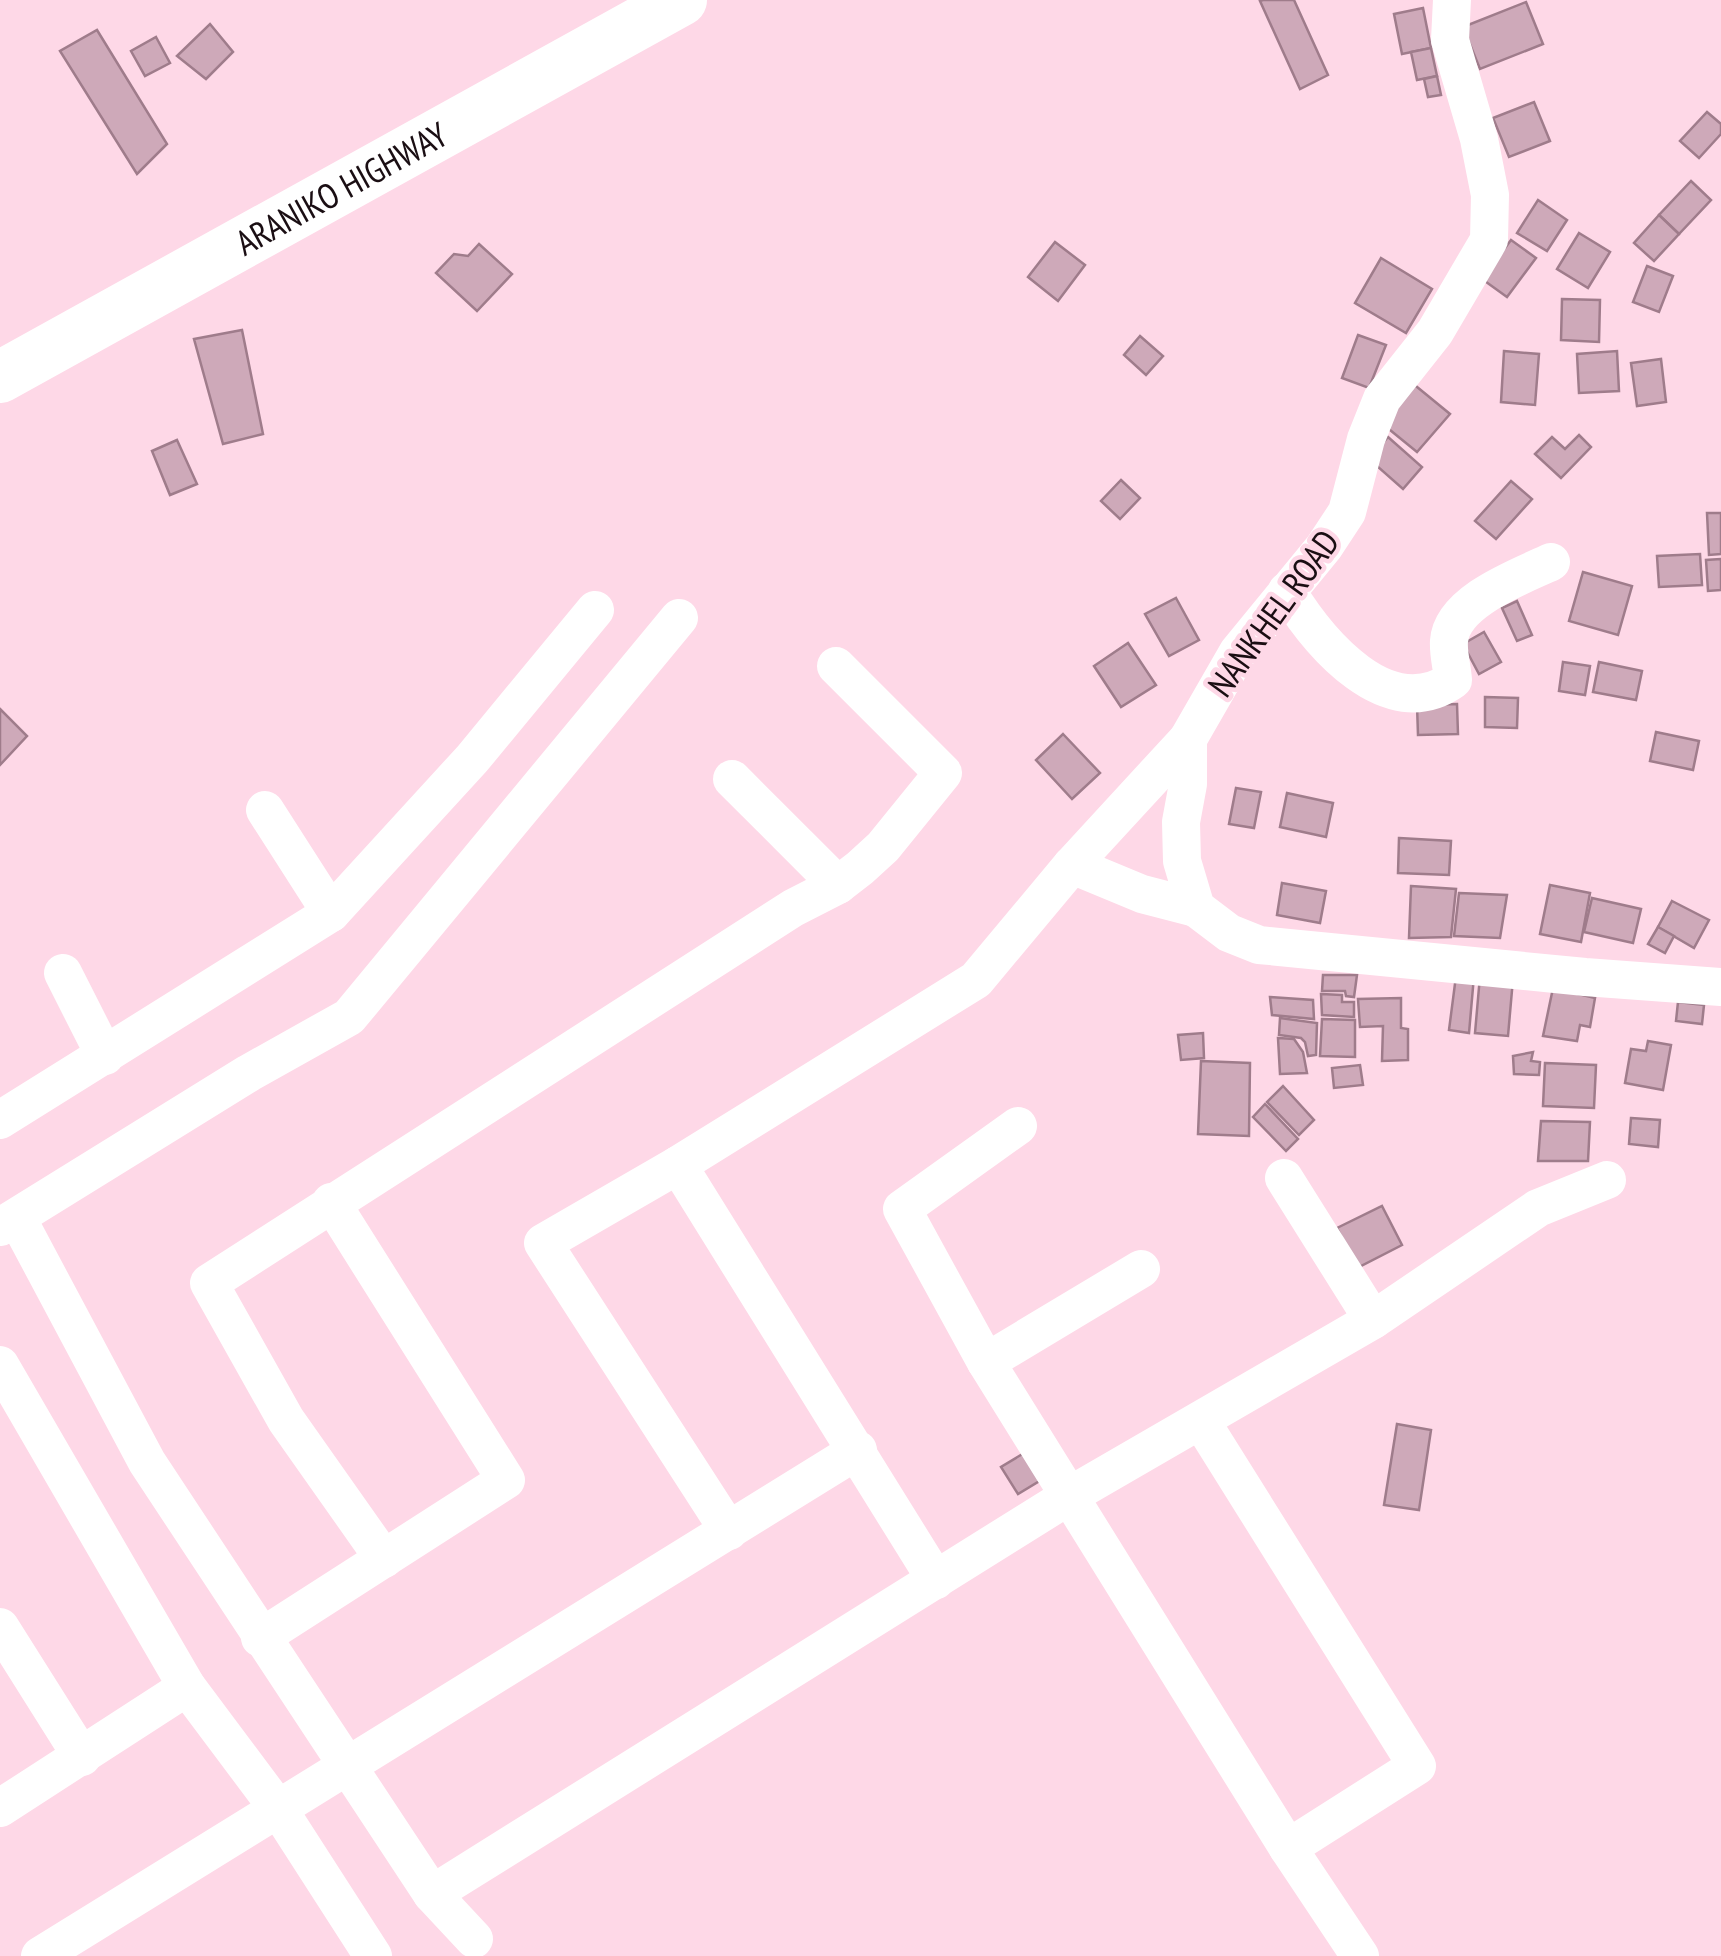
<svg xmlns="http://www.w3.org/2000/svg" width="1721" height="1956" viewBox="0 0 1721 1956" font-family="'PT Sans Narrow',sans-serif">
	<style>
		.building { fill: #cea9b9; stroke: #9f7c8b; stroke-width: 2.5 }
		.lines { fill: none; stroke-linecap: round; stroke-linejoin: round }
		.minor { stroke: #fff; stroke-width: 38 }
		.highway { stroke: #fff; stroke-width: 52 }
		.labels { text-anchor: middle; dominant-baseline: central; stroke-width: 9; stroke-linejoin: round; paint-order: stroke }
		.street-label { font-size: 35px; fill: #1a0e13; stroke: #fed8e7 }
	</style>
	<rect width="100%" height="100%" fill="#fed8e7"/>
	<g class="building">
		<polygon points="1263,0 1294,0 1328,75 1300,89 1260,1"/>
		<polygon points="1526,2 1543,44 1480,69 1463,27"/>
		<polygon points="1423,8 1431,48 1402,54 1394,14"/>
		<polygon points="210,24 233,52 206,79 177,56"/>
		<polygon points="97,30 167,144 137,174 60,51"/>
		<polygon points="156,37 170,63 145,76 131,51"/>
		<polygon points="1431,48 1437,76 1417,80 1411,52"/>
		<polygon points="1437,76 1441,95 1428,97 1424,79"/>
		<polygon points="1534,102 1550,141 1509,157 1493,118"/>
		<polygon points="1707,112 1721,124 1721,134 1699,158 1680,141"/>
		<polygon points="1691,181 1711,200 1679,234 1659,215"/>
		<polygon points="1538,200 1567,220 1547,251 1517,233"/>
		<polygon points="1659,215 1679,234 1654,261 1634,243"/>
		<polygon points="1579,233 1610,252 1588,288 1557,269"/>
		<polygon points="1511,240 1536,258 1507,297 1482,279"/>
		<polygon points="1055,242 1085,265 1058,301 1028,277"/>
		<polygon points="479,244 512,274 477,311 436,273 454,254 468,256"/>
		<polygon points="1381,258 1432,289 1406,333 1355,303"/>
		<polygon points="1647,266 1673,276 1659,312 1633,302"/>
		<polygon points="1562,299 1600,300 1599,342 1561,340"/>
		<polygon points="242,330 263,434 223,444 194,339"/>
		<polygon points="1358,335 1386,345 1369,388 1342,378"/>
		<polygon points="1140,336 1163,356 1146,375 1124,355"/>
		<polygon points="1504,351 1539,354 1535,405 1501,402"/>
		<polygon points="1617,351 1619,391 1579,393 1577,354"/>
		<polygon points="1661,359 1666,402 1637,406 1631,363"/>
		<polygon points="1411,382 1450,414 1417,452 1379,421"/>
		<polygon points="1579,435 1591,447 1561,478 1535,454 1552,437 1565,449"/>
		<polygon points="1388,437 1422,467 1403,489 1369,459"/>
		<polygon points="177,440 197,484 170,495 152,451"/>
		<polygon points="1121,480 1140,498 1120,519 1101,501"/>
		<polygon points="1511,481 1532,499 1496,539 1475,521"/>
		<polygon points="1707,513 1721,513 1721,554 1709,555"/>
		<polygon points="1700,554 1702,585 1659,587 1657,556"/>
		<polygon points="1721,559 1721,590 1708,591 1706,560"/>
		<polygon points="1583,572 1632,586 1618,635 1569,621"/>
		<polygon points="1176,598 1199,640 1169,656 1145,614"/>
		<polygon points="1517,601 1532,635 1517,641 1502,608"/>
		<polygon points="1484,632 1501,662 1479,674 1463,644"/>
		<polygon points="1128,643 1156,685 1121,707 1094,666"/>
		<polygon points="1563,662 1590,666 1585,695 1559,691"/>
		<polygon points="1599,662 1642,671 1636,700 1593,692"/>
		<polygon points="1485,697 1518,698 1517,728 1485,727"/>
		<polygon points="1457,704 1458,734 1418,735 1417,705"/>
		<polygon points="0,709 27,736 0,765"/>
		<polygon points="1656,732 1699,741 1693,770 1650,761"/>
		<polygon points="1063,734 1100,773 1072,799 1036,760"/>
		<polygon points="1236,788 1261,792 1254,828 1229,824"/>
		<polygon points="1287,793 1333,803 1326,837 1280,827"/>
		<polygon points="1399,838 1451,841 1449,875 1398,873"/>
		<polygon points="1282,883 1326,891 1320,923 1277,915"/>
		<polygon points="1550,885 1590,893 1581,942 1540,934"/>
		<polygon points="1411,886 1456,889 1451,937 1409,938"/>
		<polygon points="1459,893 1507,895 1500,938 1454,936"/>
		<polygon points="1592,898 1641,909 1633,943 1584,932"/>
		<polygon points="1672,901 1709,920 1694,948 1658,927"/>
		<polygon points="1658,927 1674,936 1665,953 1648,944"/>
		<polygon points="1323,975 1357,975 1354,997 1346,996 1345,991 1322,991"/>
		<polygon points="1456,976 1474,976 1469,1033 1449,1030"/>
		<polygon points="1480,976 1513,979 1508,1036 1475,1033"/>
		<polygon points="1553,988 1595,998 1590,1027 1580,1025 1577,1041 1543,1036"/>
		<polygon points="1321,994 1342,995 1342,1002 1354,1002 1354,1017 1322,1015"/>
		<polygon points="1270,997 1313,1000 1314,1019 1272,1015"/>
		<polygon points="1401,998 1401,1028 1408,1029 1408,1060 1382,1061 1383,1026 1360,1027 1358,999"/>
		<polygon points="1678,1002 1704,1005 1702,1024 1676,1021"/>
		<polygon points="1280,1018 1317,1023 1316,1055 1308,1056 1305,1042 1301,1038 1279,1035"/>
		<polygon points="1322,1019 1355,1020 1355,1057 1320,1056"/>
		<polygon points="1203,1033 1204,1058 1181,1060 1178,1035"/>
		<polygon points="1278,1038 1294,1039 1303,1052 1307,1073 1280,1074"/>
		<polygon points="1648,1041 1671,1045 1663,1090 1625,1083 1631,1049 1646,1051"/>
		<polygon points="1533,1052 1531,1061 1540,1062 1539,1075 1514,1074 1513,1056"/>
		<polygon points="1201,1061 1250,1063 1249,1136 1198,1134"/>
		<polygon points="1545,1063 1596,1065 1594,1108 1543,1106"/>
		<polygon points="1360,1065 1363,1085 1334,1088 1332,1068"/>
		<polygon points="1283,1086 1314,1120 1299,1135 1267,1102"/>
		<polygon points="1265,1104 1298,1139 1286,1151 1253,1117"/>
		<polygon points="1631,1118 1660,1120 1658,1147 1629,1144"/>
		<polygon points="1541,1121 1590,1122 1588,1161 1538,1161"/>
		<polygon points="1382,1206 1402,1245 1357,1268 1337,1228"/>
		<polygon points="1397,1424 1431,1430 1419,1510 1384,1505"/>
		<polygon points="1029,1450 1046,1477 1018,1494 1001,1467"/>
	</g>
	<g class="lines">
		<g class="minor">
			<polyline points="1452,0 1450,40 1479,139 1490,195 1489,240 1435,332 1382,399 1366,439 1347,512 1324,547 1238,652 1188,739 1188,784 1181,822 1182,861 1196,908 1229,933 1259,945 1585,977 1721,987"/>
			<path d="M1287 591C1319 643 1388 726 1453 680 1452 667 1448 653 1449 641 1452 601 1519 577 1551 562"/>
			<polyline points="732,779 838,885"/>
			<polyline points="265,810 331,913"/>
			<polyline points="1072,865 1142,894 1196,908"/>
			<polyline points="63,973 105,1056"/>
			<polyline points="0,1120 331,913 472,759 595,610"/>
			<polyline points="1018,1126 902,1209 986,1362 1288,1848 1360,1956"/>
			<polyline points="678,1165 936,1580"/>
			<polyline points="1284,1178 1373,1320"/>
			<polyline points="17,1218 147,1462 432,1894 474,1939"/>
			<polyline points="0,1227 249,1073 349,1017 679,618"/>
			<polyline points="986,1362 1141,1269"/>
			<polyline points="0,1365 187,1687 279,1810 373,1956"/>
			<polyline points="1201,1421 1417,1766 1288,1848"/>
			<polyline points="729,1531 543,1243 678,1165 976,980 1072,865 1188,739"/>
			<polyline points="384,1559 286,1420 209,1283 793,908 838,885 860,868 883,847 943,773 836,666"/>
			<polyline points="0,1627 82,1757"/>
			<polyline points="260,1638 506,1480 331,1202"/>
			<polyline points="0,1808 187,1687"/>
			<polyline points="432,1894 1069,1496 1373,1320 1538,1208 1607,1180"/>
			<polyline points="40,1956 858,1450"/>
		</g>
		<path class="highway" id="s1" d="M0 377 681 0"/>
	</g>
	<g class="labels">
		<g class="street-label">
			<text stroke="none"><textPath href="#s1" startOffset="390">ARANIKO HIGHWAY</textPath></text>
			<text transform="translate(1273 613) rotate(-54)">NANKHEL ROAD</text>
		</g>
	</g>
</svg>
